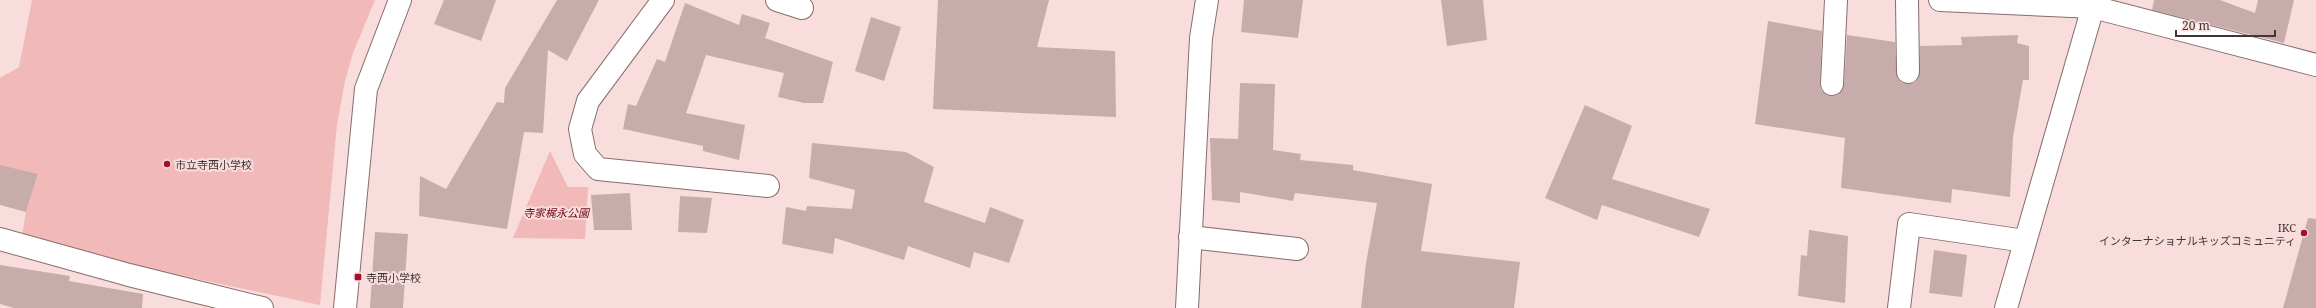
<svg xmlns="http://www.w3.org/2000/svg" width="2316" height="308" viewBox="0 0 2316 308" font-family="'Noto Serif','Noto Sans JP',serif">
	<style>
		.green { fill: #f1b9b8 }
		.building { fill: #c7acab }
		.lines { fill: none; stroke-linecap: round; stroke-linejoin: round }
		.minor-casing { stroke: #866d6c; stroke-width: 24 }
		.minor { stroke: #fff; stroke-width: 22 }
		.poi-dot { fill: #a70e2d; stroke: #f9dddc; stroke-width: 1.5 }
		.labels { text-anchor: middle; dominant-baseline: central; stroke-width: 4; stroke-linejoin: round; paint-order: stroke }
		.poi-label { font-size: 11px; fill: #413636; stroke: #f9dddc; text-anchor: start }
		.park-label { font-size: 11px; font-style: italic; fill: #6e0a1b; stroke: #f9dddc }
	</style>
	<rect width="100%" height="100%" fill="#f9dddc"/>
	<g class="green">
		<polygon points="32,0 375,0 353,53 345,81 337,125 320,305 21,242 26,212 38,175 0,165 0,78 19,67"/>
		<polygon points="550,151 568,187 588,187 585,239 513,238"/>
	</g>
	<g class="building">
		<polygon points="444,0 496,0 481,41 434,24"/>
		<polygon points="557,0 599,0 567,61 548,50 543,133 524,132 507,229 419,216 420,176 446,189 497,102 504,103 505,88"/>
		<polygon points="938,0 1049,0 1037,47 1115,51 1116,117 933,109"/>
		<polygon points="1244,0 1303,0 1298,38 1241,32"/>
		<polygon points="1441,0 1483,0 1487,40 1447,46"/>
		<polygon points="2154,0 2220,0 2255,13 2258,0 2294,0 2284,43 2152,10"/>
		<polygon points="685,3 739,25 742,14 770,23 765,38 833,62 823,103 804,103 778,97 784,73 706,55 686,113 745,125 739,160 703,151 703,146 623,129 628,104 636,106 657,59 665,62"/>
		<polygon points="871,17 901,27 884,81 855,71"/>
		<polygon points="1768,21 1822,31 1820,84 1821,90 1831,96 1838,95 1844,85 1847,35 1895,42 1897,78 1902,83 1908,84 1914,83 1919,78 1920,46 1962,45 1961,37 2018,35 2017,43 2029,46 2029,80 2023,80 2013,137 2010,197 1952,189 1951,203 1841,188 1845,138 1755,124"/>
		<polygon points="1240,83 1275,84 1273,150 1301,154 1300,160 1353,165 1353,170 1432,184 1421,251 1520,262 1514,308 1361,308 1366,263 1377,203 1295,193 1293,201 1240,192 1240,203 1212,200 1210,138 1238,139"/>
		<polygon points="1585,105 1632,126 1612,179 1710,209 1699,237 1602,205 1597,220 1545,198"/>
		<polygon points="812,143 906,152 934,167 924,202 985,223 990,207 1024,220 1009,263 974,252 970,268 908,246 904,260 835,238 833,254 782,244 786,207 806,211 807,206 852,209 855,190 809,178"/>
		<polygon points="0,165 38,174 26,212 0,205"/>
		<polygon points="630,193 632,230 594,230 591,195"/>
		<polygon points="680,196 712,198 707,233 678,232"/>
		<polygon points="2308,218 2316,219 2316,308 2283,308"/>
		<polygon points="1809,230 1848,236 1845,303 1798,296 1801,255 1807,256"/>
		<polygon points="375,232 408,234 403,308 370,308"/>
		<polygon points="1934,250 1967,255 1962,297 1929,293"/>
		<polygon points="0,265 70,276 69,281 143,294 142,308 14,308 0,304"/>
	</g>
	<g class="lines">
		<g class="minor-casing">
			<g id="minor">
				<polyline points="663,0 588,101 580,129 585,154 598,169 768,186"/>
				<polyline points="777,0 802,8"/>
				<polyline points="1907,0 1908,72"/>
				<polyline points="1940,0 2093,7 2316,65"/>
				<polyline points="1832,84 1836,0"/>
				<polyline points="1190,237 1297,249"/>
				<polyline points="0,239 129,275 262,308"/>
				<polyline points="345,308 366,89 400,0"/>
				<polyline points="1187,308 1201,38 1207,0"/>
				<polyline points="1899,308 1909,224 2025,241"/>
				<polyline points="2006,308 2095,0"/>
			</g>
		</g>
		<use href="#minor" class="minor"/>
	</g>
	<g class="poi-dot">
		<circle cx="167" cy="164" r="4"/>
		<circle cx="2304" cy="233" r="4"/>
		<rect x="354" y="273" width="8" height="8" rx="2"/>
	</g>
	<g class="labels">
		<g class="poi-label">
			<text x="175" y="164">市立寺西小学校</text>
			<text x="2296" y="227" text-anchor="end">IKC<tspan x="2296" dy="13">インターナショナルキッズコミュニティ</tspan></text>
			<text x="366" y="277">寺西小学校</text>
		</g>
		<g class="park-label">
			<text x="556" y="212">寺家梶永公園</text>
		</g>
	</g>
	<path d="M2176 30v6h99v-6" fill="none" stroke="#413636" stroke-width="2"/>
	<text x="2182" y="30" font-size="12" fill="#413636" stroke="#f9dddc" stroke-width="3" paint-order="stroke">20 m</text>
</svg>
